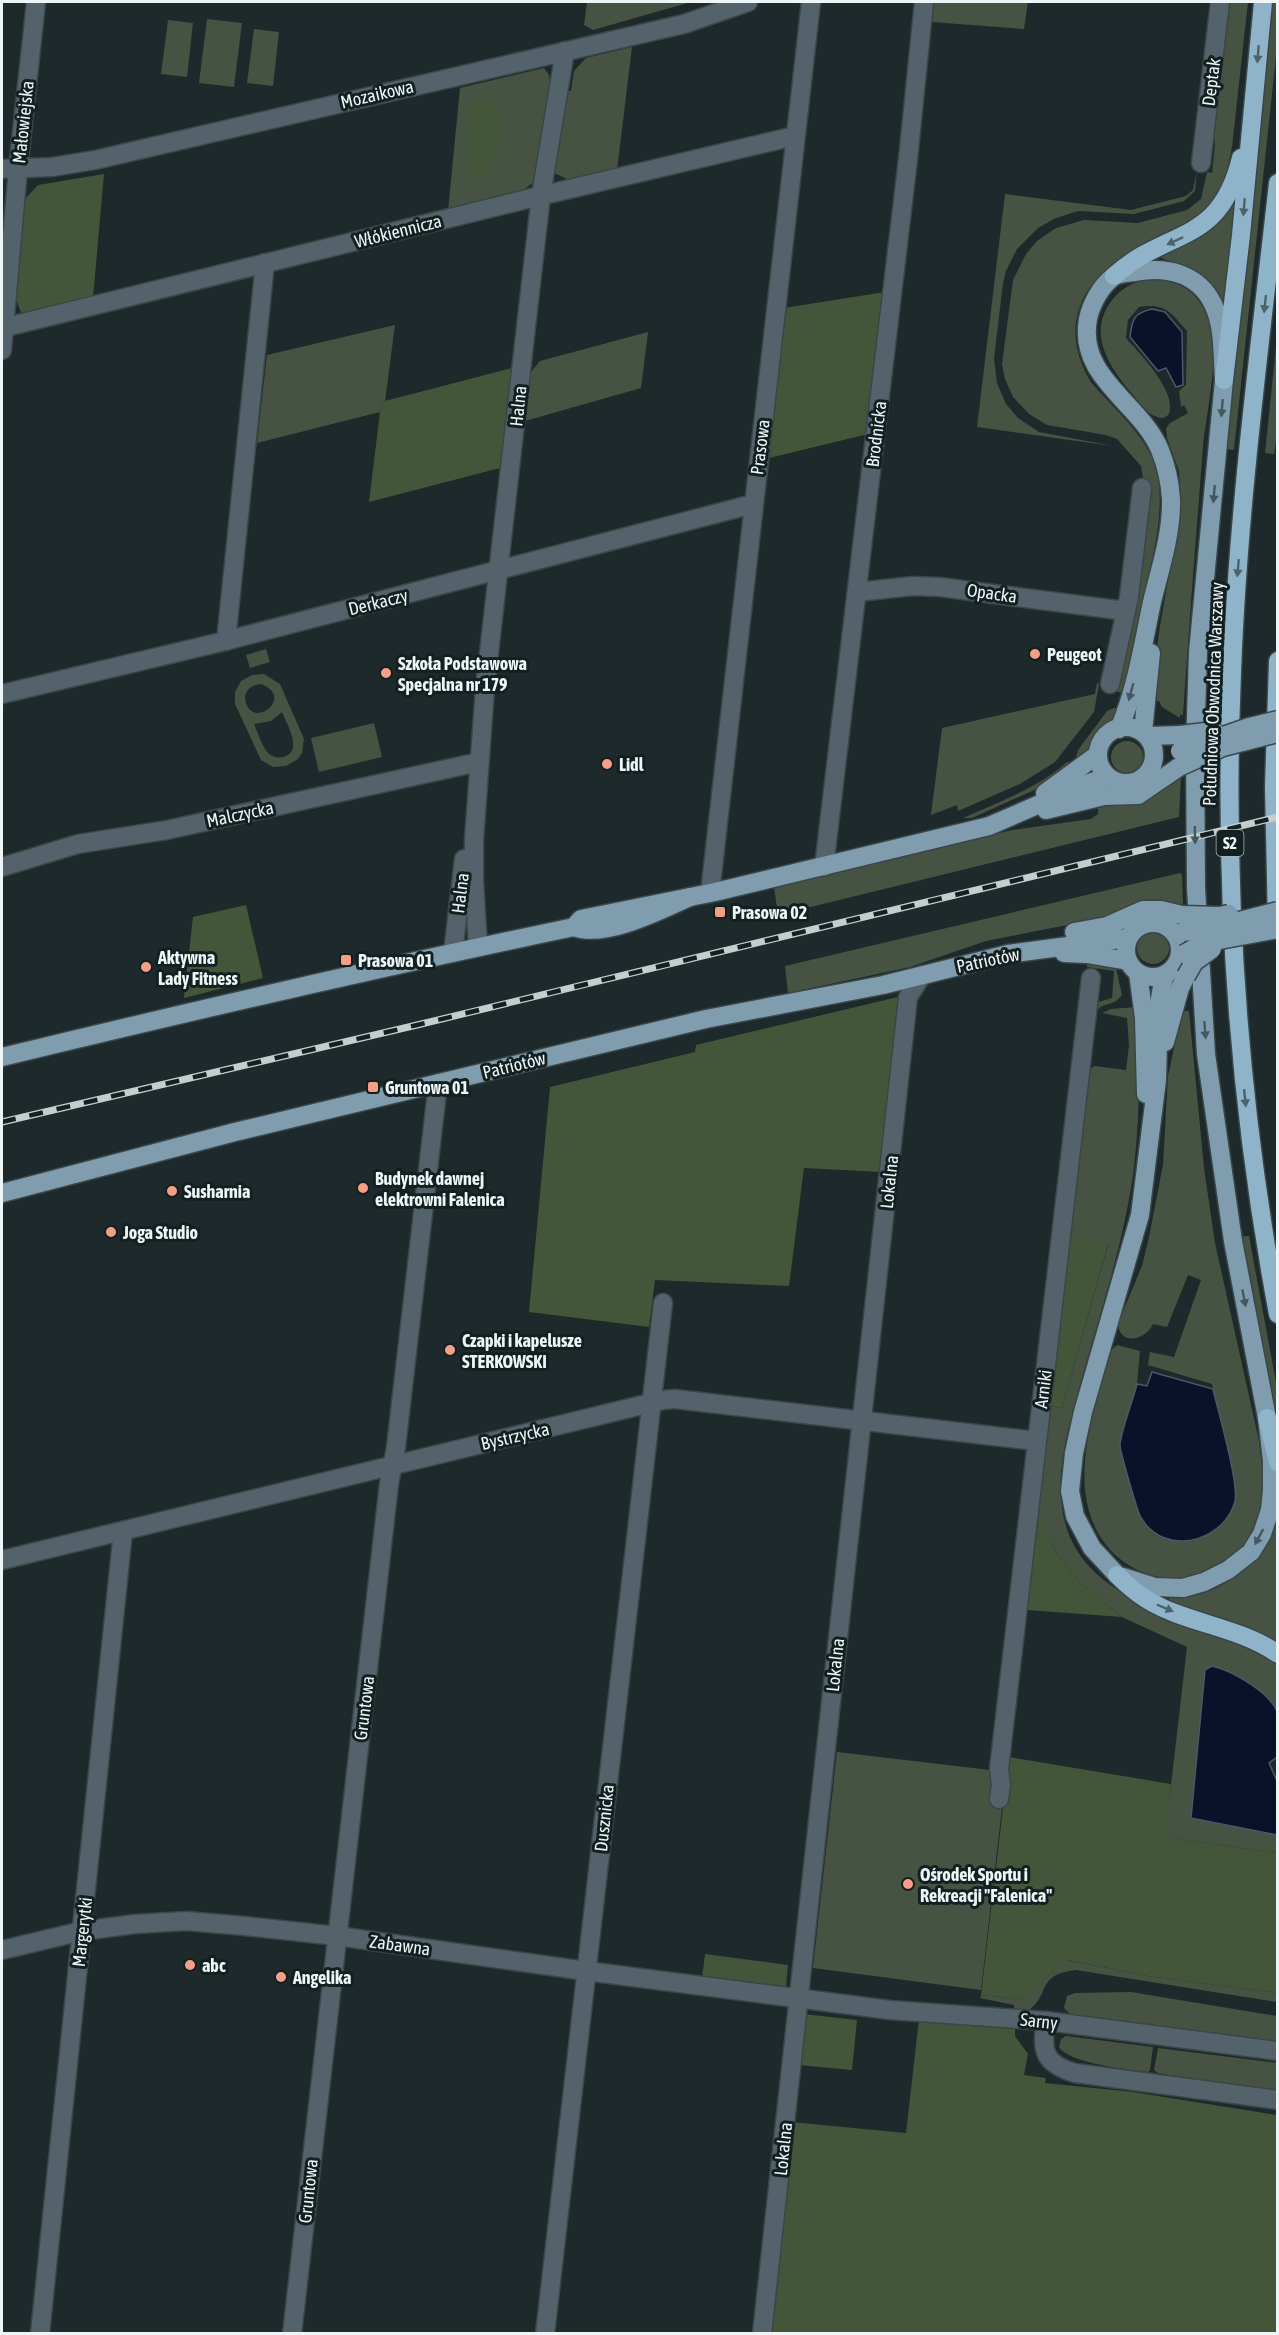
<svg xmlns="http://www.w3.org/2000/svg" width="1279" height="2335" viewBox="0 0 1279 2335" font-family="'Asap Condensed',sans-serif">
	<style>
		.green { fill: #475342; fill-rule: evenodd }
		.forest { fill: #43563a }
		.water { fill: #0a122a; stroke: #4e5667; stroke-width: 1.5 }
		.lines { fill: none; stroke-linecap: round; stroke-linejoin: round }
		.minor-casing { stroke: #3a4647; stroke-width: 21 }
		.major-casing { stroke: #3a4647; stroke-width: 21 }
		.highway-casing { stroke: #3a4647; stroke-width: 21 }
		.minor { stroke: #53626b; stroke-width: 18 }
		.major { stroke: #7f9daf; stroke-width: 18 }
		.highway { stroke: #8fb4ca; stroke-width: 18 }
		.rail-casing { stroke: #c5cdce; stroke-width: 7 }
		.rail { stroke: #132021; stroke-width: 4.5; stroke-dasharray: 14; stroke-linecap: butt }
		.major-bridge-casing { stroke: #3a4647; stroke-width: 21; stroke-linecap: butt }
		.major-bridge { stroke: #7f9daf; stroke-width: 18 }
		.oneway { fill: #4b636d }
		.oneway2 { fill: #445861 }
		.poi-dot { fill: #f49f86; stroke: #132021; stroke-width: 2 }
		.labels { text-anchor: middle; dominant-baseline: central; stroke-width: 6; stroke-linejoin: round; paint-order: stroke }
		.shield { fill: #132021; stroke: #acb5b6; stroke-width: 1.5 }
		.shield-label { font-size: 16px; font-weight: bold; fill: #edf5f6 }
		.street-label { font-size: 18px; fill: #edf5f6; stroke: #132021 }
		.poi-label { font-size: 18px; font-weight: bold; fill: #edf5f6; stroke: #132021; text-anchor: start }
	</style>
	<rect width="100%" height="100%" fill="#1d292a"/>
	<g class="green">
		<polygon points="587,2 691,2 593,30 584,25"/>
		<polygon points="934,2 1028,2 1024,29 932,22"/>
		<path d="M1226 2H1248L1232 147C1228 168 1224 190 1209 205 1168 246 1091 252 1077 317 1072 340 1079 362 1091 382 1111 406 1138 428 1152 457 1169 497 1154 549 1146 589 1140 624 1132 659 1124 693L1113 691 1144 484 1141 466 1117 439 1106 435 1047 425 1029 414 1013 397 1005 379 1002 364 1013 280 1026 254 1037 241 1056 228 1084 220 1138 223 1187 210 1201 199 1207 172 1212 173 1215 145 1213 126Z"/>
		<polygon points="1273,2 1277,2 1277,47 1234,450 1225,449"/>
		<polygon points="207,19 242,23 234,87 199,83"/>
		<polygon points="168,20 193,23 187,77 161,74"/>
		<polygon points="254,29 279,32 273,86 247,83"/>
		<polygon points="632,47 617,170 571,181 552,172 567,91 571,91 574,71 586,58"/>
		<polygon points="544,68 549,75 550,81 533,183 526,188 525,193 448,211 460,88"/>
		<polygon points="1197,171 1195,191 1184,201 1134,214 1078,211 1056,218 1038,228 1017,249 1006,271 1003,283 994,359 997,383 1006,404 1018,418 1039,432 1113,446 977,427 1005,194 1131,210 1186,196 1193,190"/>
		<polygon points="1232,205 1235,206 1224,303 1213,288 1190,268 1161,258 1162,255 1203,235"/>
		<path d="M1156 279C1184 283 1199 293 1209 321 1221 352 1206 413 1203 447 1196 537 1189 626 1183 715H1180V718L1162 707 1159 701 1150 699 1160 626 1181 507 1179 471 1167 438 1166 428 1170 423 1188 413 1184 405 1181 407 1179 391 1186 385 1187 331C1170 312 1166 303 1139 307L1128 320 1126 338C1140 354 1177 391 1169 414 1165 418 1163 419 1157 417 1147 414 1140 403 1133 395 1110 368 1086 334 1112 300 1125 285 1137 280 1156 279Z"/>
		<polygon points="395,325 385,401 380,412 257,443 267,355"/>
		<polygon points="648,332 641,388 525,421 531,372 540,361"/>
		<polygon points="1277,337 1278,429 1274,454 1265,453"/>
		<polygon points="266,649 270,662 250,668 246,655"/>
		<path d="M264 674 280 684 304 739 302 753 298 759 286 766 273 767 261 760 235 704V692L241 681 252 675ZM261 684C295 697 254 729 246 703 242 691 252 685 261 684ZM282 712C287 725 304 751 283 757 278 758 273 757 269 754 262 747 258 733 254 724L271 721Z"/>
		<polygon points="1097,683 1099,684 1094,712 1055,762 1020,784 958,811 957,805 931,815 942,728 1095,694"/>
		<polygon points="1114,708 1118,708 1116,719 1099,735 1092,750 1078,764 1076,758 1078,750 1107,711"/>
		<polygon points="374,723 382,757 319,772 311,738"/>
		<circle cx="1127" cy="757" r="16"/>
		<path d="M1067 762 1076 766 1032 791 972 818H963C999 802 1038 788 1067 762Z"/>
		<polygon points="1181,777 1179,817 778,915 774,887 1012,830 1091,819 1098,814 1098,805"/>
		<polygon points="1180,873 1182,875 1183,905 1181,906 1103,918 986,941 910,967 788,993 785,966"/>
		<circle cx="1153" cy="948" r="16"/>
		<path d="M1087 962 1113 967 1116 968 1122 995C1119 998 1117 1001 1114 1002 1104 1007 1099 1003 1096 1016L1098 1002 1112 998 1114 971 1087 967Z"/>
		<path d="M1137 1007C1140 1061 1140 1115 1134 1168 1122 1259 1088 1346 1067 1435 1029 1606 1170 1600 1277 1664V1709L1261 1691 1191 1818 1277 1835V1853L1165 1837 1187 1647 1122 1617 1080 1583 1055 1551 1039 1514 1034 1513 1047 1406 1062 1408 1108 1245 1065 1236 1088 1070 1095 1066 1126 1070 1129 1045 1127 1018 1102 1013 1111 1009Z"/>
		<path d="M1182 1011H1189L1204 1168 1215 1243 1259 1441C1262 1467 1268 1498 1257 1523 1220 1607 1105 1592 1087 1503 1077 1455 1098 1397 1110 1351L1117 1345 1140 1351 1137 1384 1120 1445 1233 1478 1212 1384 1148 1365 1150 1352 1174 1357 1201 1280 1188 1275 1167 1327 1153 1324C1145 1341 1119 1346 1118 1323L1142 1266 1149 1237 1163 1165 1168 1076Z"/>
		<polygon points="1249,1236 1277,1388 1277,1437 1239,1237"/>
		<path d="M1277 1517V1645L1169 1600 1170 1596C1220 1601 1262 1562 1277 1517Z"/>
		<polygon points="837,1752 990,1770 995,1793 1003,1799 981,1990 813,1968"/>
		<path d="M1067 1960 1148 1976 1278 1993 1277 2002 1076 1970C1035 1975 1051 1994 1029 2010L1014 2009V2005L980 1998 981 1995 1020 1999Z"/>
		<polygon points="1131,1992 1277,2016 1277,2041 1073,2017 1064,2008 1067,1996 1075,1993"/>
		<path d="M1066 2036 1153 2047 1150 2070 1148 2072C1130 2070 1068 2063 1059 2047L1061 2039Z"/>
		<polygon points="1158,2048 1277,2063 1277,2093 1158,2073 1154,2070"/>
	</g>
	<g class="forest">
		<path d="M482 99C519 103 498 177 472 181 463 156 465 127 471 102Z"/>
		<polygon points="104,174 93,298 22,315 14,294 25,199 38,185"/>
		<polygon points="885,292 868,434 765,459 784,308"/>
		<polygon points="512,368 500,468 369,502 380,412 385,401"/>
		<polygon points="246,905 263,978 184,998 193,917"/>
		<polygon points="902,996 881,1172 804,1168 789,1286 655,1280 649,1327 529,1312 550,1087 695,1052 696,1045"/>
		<polygon points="1065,1236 1108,1244 1062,1408 1047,1406"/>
		<polygon points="1039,1513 1055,1551 1080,1583 1122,1617 1027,1610"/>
		<polygon points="1009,1757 1171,1784 1166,1837 1277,1853 1277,1993 1148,1976 1068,1960 1020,1999 981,1995"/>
		<polygon points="705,1954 788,1965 786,1987 702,1978"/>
		<polygon points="803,2014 857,2020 852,2070 798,2065"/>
		<polygon points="919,2019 1015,2029 1015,2036 1028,2054 1024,2075 1046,2078 1045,2083 1133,2092 1277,2115 1277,2333 770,2334 791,2122 906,2133"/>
	</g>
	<g class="water">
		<path d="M1152 309 1165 312 1182 332 1183 385 1176 387 1166 368 1158 371 1130 337C1132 319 1134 313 1152 309Z"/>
		<path d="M1152 1372 1213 1389C1218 1411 1239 1483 1235 1501 1226 1538 1175 1555 1148 1527 1145 1524 1142 1519 1140 1516 1137 1509 1120 1452 1120 1445 1120 1434 1134 1397 1137 1384L1147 1386Z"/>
		<path d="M1212 1666C1232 1671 1273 1693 1278 1715 1279 1727 1278 1744 1277 1757L1269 1763 1277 1781V1835L1191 1818 1205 1670Z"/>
	</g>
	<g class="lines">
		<g class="minor-casing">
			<g id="minor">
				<polyline points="1201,163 1220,2"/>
				<polyline points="2,169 52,167 95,160 684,24 748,2"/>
				<polyline points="2,328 527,199 795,136"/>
				<polyline points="2,350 18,169 36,2"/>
				<polyline points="857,592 913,586 940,587 1126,611"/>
				<polyline points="226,641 265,263"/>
				<polyline points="1110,684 1129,597 1142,488"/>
				<polyline points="2,694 221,642 753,504"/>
				<polyline points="2,867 78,844 167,830 479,762"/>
				<polyline points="824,867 908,159 924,2"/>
				<polyline points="710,893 811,2"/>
				<polyline points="478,947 474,881 474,840 485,688 541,195 565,51"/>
				<polyline points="453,953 464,859"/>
				<polyline points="2,1560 663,1400 675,1399 1036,1441"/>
				<polyline points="999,1799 1001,1785 999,1769 1091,978"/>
				<polyline points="2,1950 82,1931 135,1924 186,1921 245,1926 337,1936 586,1971 890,2010 1046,2021 1278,2051"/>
				<path d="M1046 2021C1041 2051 1044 2064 1075 2073L1278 2100"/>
				<polyline points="40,2334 123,1531"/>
				<polyline points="292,2334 389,1484 396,1447 438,1083"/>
				<polyline points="545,2334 663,1303"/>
				<polyline points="762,2334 908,997 922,975"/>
			</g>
		</g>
		<g class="major-casing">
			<g id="major">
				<circle cx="1126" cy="755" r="28"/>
				<path d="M1119 729C1136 690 1143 644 1152 602 1160 569 1172 533 1171 499 1170 482 1166 465 1160 450 1141 403 1077 378 1088 319 1091 304 1101 286 1113 277 1119 273 1129 273 1135 272 1166 266 1198 273 1213 304 1224 326 1222 355 1224 380L1198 652 1195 748 1196 888 1206 1054 1233 1241 1267 1418 1272 1461V1490L1270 1510 1262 1534 1251 1552 1228 1570 1204 1582 1183 1588 1155 1587 1117 1575 1092 1548 1075 1516 1070 1491 1074 1453 1083 1412 1140 1215 1157 1080 1159 1004 1163 981 1166 974"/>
				<polyline points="1143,732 1151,653"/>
				<polyline points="1149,736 1180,735"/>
				<polyline points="1045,793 1097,755"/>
				<polyline points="1046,810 1104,796 1138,795 1179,767"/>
				<circle cx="1153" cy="950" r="27"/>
				<polyline points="574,927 581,919 715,892 989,826 1086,784 1107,777"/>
				<polyline points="1074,932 1107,926 1143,910 1161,910 1182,915"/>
				<polyline points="1064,953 1087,954 1128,961"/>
				<polyline points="1138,973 1144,1018 1146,1094"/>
				<polyline points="1165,1042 1180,988 1186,976"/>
				<path d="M2 1057C192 1011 383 967 574 927 605 939 661 910 690 897"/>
				<polyline points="2,1193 235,1132 706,1019 883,985 1008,954 1128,938"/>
			</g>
		</g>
		<g class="highway-casing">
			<g id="highway">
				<path d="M1278 183C1260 345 1238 509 1232 672 1223 887 1238 1102 1278 1314"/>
				<path d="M1114 276C1168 227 1219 247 1241 158"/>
				<polyline points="1224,380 1241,235 1263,2"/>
				<polyline points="1277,926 1274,787 1278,661"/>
				<polyline points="1267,1418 1278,1462"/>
				<path d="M1117 1575C1126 1584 1135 1592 1146 1599 1186 1624 1238 1626 1278 1654"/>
			</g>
		</g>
		<use href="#minor" class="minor"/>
		<use href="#major" class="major"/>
		<use href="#highway" class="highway"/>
		<g class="rail-casing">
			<polyline id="rail" points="2,1122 417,1025 1278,817"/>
		</g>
		<use href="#rail" class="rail"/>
		<g class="major-bridge-casing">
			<g id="major-bridge">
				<polyline points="1180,735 1214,731"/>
				<polyline points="1180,751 1249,727 1278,720"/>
				<polyline points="1179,767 1223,747 1278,733"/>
				<polyline points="1182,915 1220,916 1229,914"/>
				<polyline points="1183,932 1208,929 1278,911"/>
				<polyline points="1184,954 1204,943 1278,929"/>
				<polyline points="1186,976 1194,962 1212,949"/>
			</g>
		</g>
		<use href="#major-bridge" class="major-bridge"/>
	</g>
	<defs><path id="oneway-solid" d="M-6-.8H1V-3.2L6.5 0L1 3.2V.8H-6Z" transform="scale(1.5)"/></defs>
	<g class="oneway">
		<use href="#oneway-solid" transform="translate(1258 54) rotate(95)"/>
		<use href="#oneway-solid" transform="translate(1244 207) rotate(95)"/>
		<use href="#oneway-solid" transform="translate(1175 241) rotate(155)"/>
		<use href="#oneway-solid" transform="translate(1265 304) rotate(96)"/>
		<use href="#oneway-solid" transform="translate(1238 568) rotate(95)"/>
		<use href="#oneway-solid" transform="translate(1245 1098) rotate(84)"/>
		<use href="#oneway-solid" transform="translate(1165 1608) rotate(23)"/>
	</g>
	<g class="oneway2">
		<use href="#oneway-solid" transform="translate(1222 408) rotate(95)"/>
		<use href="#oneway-solid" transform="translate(1214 494) rotate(95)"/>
		<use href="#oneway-solid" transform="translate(1131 692) rotate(105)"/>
		<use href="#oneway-solid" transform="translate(1195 835) rotate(89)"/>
		<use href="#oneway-solid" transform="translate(1205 1030) rotate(85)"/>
		<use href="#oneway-solid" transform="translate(1244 1298) rotate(79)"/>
		<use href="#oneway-solid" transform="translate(1259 1537) rotate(118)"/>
	</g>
	<g class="poi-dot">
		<circle cx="1035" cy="654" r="6"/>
		<circle cx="386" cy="673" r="6"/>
		<circle cx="607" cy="764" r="6"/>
		<rect x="714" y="906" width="12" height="12" rx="3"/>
		<rect x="340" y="954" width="12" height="12" rx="3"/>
		<circle cx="146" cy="967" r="6"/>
		<rect x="367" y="1081" width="12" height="12" rx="3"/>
		<circle cx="363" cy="1188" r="6"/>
		<circle cx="172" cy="1191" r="6"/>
		<circle cx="111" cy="1232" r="6"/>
		<circle cx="450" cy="1350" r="6"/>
		<circle cx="908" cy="1884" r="6"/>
		<circle cx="190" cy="1965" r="6"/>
		<circle cx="281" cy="1977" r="6"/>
	</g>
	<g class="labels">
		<rect class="shield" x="1216.5" y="830" width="27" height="26" rx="4.5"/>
		<g class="shield-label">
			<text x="1230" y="843">S2</text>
		</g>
		<g class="street-label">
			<text transform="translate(1211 82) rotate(-83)">Deptak</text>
			<text transform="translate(377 94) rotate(-13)">Mozaikowa</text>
			<text transform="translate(23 122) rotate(-84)">Małowiejska</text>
			<text transform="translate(398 231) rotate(-14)">Włókiennicza</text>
			<text transform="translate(518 406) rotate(-84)">Halna</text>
			<text transform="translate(876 434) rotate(-83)">Brodnicka</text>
			<text transform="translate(760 447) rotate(-83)">Prasowa</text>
			<text transform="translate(992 593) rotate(8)">Opacka</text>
			<text transform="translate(378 602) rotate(-14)">Derkaczy</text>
			<text transform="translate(1213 694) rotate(-88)">Południowa Obwodnica Warszawy</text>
			<text transform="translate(240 814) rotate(-12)">Malczycka</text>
			<text transform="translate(460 893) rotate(-83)">Halna</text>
			<text transform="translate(988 960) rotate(-12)">Patriotów</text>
			<text transform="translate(514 1065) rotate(-14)">Patriotów</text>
			<text transform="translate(889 1182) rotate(-84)">Lokalna</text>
			<text transform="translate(1043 1389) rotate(-83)">Arniki</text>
			<text transform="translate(515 1436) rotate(-13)">Bystrzycka</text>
			<text transform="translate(835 1665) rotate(-84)">Lokalna</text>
			<text transform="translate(364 1708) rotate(-83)">Gruntowa</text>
			<text transform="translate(604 1818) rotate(-84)">Dusznicka</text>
			<text transform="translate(82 1932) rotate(-84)">Margerytki</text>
			<text transform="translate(400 1945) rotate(8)">Zabawna</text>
			<text transform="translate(1039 2021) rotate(6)">Sarny</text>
			<text transform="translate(783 2149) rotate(-84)">Lokalna</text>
			<text transform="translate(308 2191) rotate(-84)">Gruntowa</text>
		</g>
		<g class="poi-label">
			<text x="1047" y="654">Peugeot</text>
			<text x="398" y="663">Szkoła Podstawowa<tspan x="398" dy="21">Specjalna nr 179</tspan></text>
			<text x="619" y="764">Lidl</text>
			<text x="732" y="912">Prasowa 02</text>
			<text x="158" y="957">Aktywna<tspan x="158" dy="21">Lady Fitness</tspan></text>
			<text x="358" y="960">Prasowa 01</text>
			<text x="385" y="1087">Gruntowa 01</text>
			<text x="375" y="1178">Budynek dawnej<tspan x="375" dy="21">elektrowni Falenica</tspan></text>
			<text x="184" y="1191">Susharnia</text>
			<text x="123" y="1232">Joga Studio</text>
			<text x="462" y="1340">Czapki i kapelusze<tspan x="462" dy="21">STERKOWSKI</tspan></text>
			<text x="920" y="1874">Ośrodek Sportu i<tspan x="920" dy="21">Rekreacji "Falenica"</tspan></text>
			<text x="202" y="1965">abc</text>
			<text x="293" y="1977">Angelika</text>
		</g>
	</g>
	<rect width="1279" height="2335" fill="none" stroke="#edf5f6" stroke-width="6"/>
</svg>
